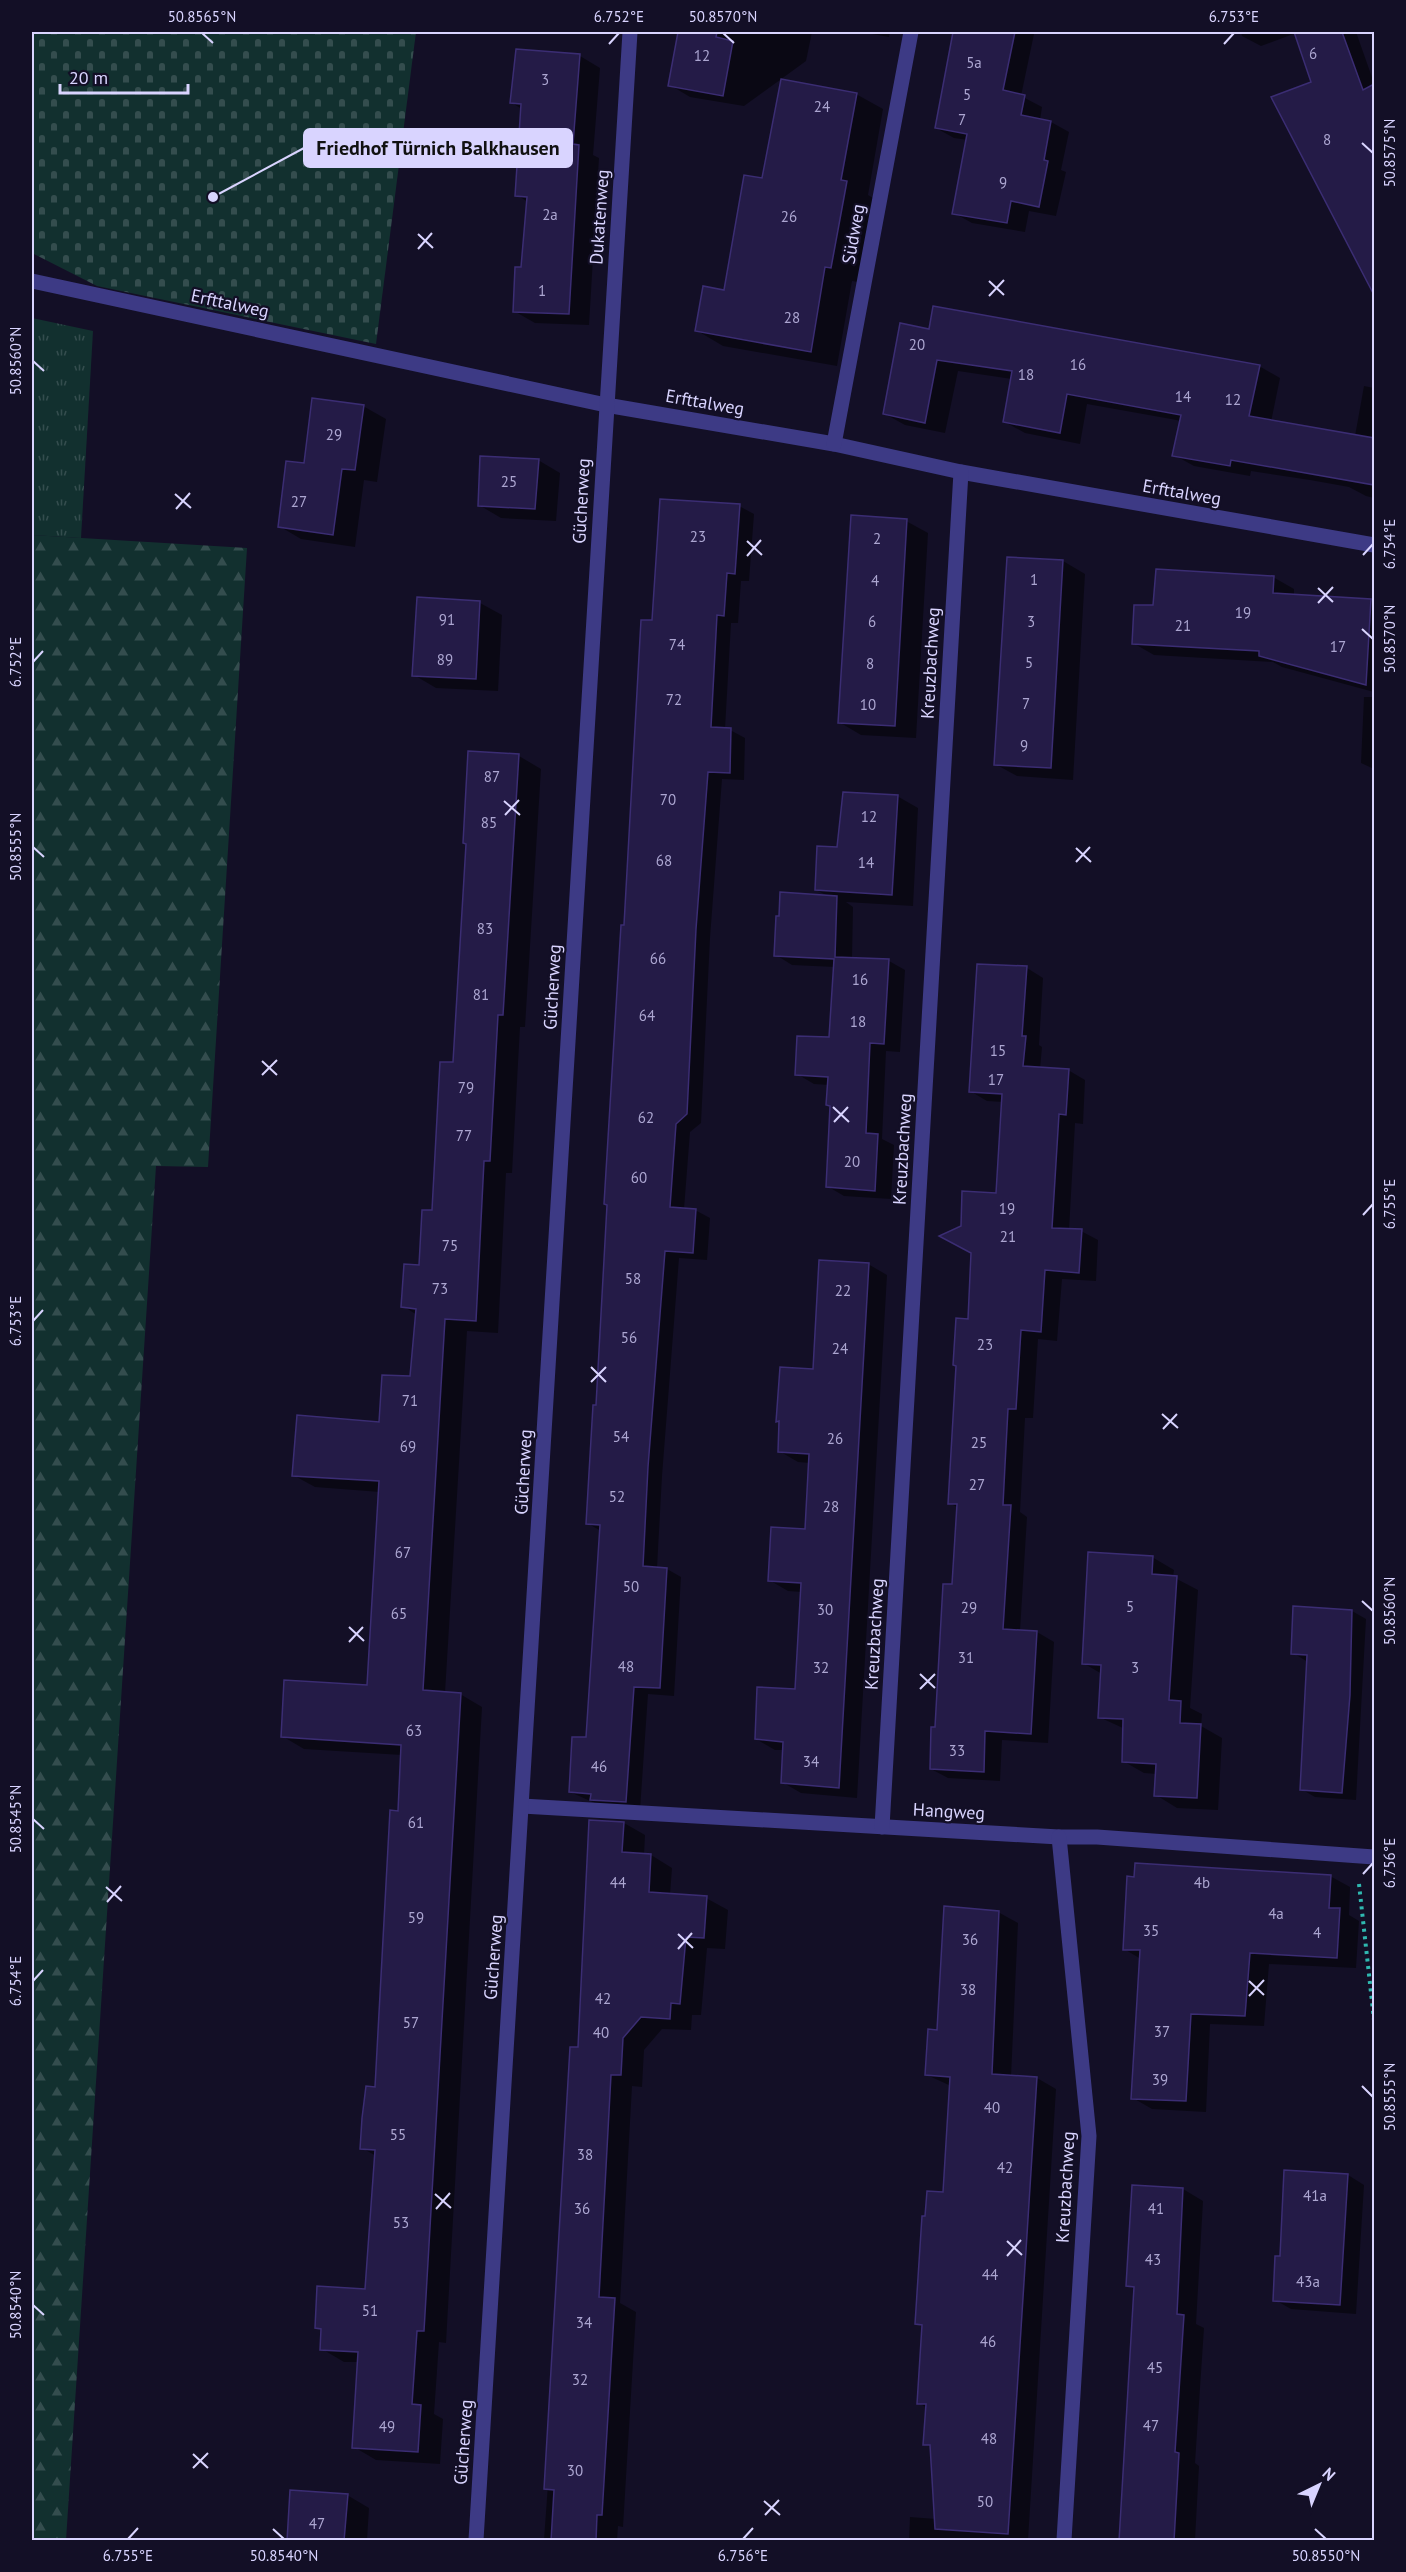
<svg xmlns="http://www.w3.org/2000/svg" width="1406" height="2572" viewBox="0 0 1406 2572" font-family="'PT Sans',sans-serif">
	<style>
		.forest { fill: url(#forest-firs) }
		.cemetery { fill: url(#cemetery-stones) }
		.park { fill: url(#park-tufts) }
		.shadow { fill: #0007 }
		.building { fill: #241b47; stroke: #3b2d73; stroke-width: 1.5 }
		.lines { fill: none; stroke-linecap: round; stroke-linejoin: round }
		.path { stroke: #2fb8b0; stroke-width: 4; stroke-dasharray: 3 4.5; stroke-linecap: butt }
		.street { stroke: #3d3a85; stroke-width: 15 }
		.ticks { fill: none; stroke: #d9d4ff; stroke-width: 2 }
		.labels { text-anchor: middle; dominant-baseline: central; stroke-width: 4.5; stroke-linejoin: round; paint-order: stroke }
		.number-label { font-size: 15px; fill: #aca6d1 }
		.street-label { font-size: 18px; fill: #d9d4ff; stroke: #130f26 }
		.leader { fill: none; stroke: #d9d4ff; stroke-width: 2 }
		.callout-dot { fill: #d9d4ff; stroke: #130f26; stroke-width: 2 }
		.callout { fill: #d9d4ff; stroke: #d9d4ff; stroke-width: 2 }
		.callout-label { font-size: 20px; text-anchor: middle; font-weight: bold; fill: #111 }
		.neatline { fill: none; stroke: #d9d4ff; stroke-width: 2 }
		.ticks-label { font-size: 15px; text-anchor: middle; fill: #d9d4ff }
	</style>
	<defs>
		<pattern id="forest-firs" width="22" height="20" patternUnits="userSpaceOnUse" patternTransform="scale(1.5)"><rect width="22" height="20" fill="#12302f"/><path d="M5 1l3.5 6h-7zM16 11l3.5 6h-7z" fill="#344d4e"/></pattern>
		<pattern id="cemetery-stones" width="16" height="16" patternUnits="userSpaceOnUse" patternTransform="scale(1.5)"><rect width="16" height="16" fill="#12302f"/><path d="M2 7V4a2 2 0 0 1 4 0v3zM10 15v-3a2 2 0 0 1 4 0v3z" fill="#344d4e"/></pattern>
		<pattern id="park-tufts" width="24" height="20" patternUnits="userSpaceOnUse" patternTransform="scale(1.5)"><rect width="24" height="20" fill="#12302f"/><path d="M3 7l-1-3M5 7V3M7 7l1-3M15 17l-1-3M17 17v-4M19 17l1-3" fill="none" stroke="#344d4e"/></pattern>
	</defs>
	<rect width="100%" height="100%" fill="#130f26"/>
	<polygon class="forest" points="32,535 247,548 208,1167 156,1166 66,2540 32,2540"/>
	<polygon class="cemetery" points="32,32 416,32 376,344 97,286 32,253"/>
	<polygon class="park" points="32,318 93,331 81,538 32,535"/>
	<g class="shadow">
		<polygon points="680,32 812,32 806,61 744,106 690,97 670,85"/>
		<polygon points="861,32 890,32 889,37"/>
		<polygon points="955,32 1028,32 1034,34 1021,96 1042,107 1040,120 1051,122 1069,132 1061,170 1066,172 1056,216 1029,211 1025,232 972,223 954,213 968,140 954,138 936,128"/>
		<polygon points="1241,32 1356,32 1374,83 1374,152 1327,178 1313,83 1296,33 1261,46 1242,36"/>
		<polygon points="517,51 580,56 600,68 593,155 599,158 589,325 535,323 514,311 523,268 528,202 517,195 522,109 512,103"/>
		<polygon points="856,94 883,109 868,195 873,198 858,282 852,281 837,366 723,346 696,330 725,292 763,180"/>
		<polygon points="1374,204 1374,285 1369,282 1339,222"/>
		<polygon points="930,330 1259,366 1280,378 1271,422 1355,436 1364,386 1374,388 1374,498 1366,496 1349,487 1310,480 1251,471 1250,476 1194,466 1174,455 1181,421 1171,419 1087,404 1080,444 1025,433 1005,422 1012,379 958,371 945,433 905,425 885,414"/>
		<polygon points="363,406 386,419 377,482 364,480 355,547 301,539 279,526 305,465"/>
		<polygon points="538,460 560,473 556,521 501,518 479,505"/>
		<polygon points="739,506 754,514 749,581 741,581 738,623 731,623 725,729 730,730 745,738 744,780 722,779 710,938 701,1123 690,1132 684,1209 695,1210 710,1218 707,1260 679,1258 662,1476 657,1568 667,1569 681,1577 674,1696 648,1694 640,1810 606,1808 570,1792 587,1739 601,1531 587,1523 597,1407 625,927 654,622"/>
		<polygon points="906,521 928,533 916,738 861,735 839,722"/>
		<polygon points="1063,561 1085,574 1073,780 1017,776 995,764"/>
		<polygon points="1273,577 1294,589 1294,596 1371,600 1374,602 1374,692 1282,667 1273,662 1154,655 1133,643 1155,607"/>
		<polygon points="480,603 502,615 498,691 436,688 414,675"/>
		<polygon points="1364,697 1374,697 1374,769 1361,763"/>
		<polygon points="519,756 541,769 525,1027 520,1027 512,1173 506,1173 498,1333 467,1331 445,1693 460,1694 482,1707 446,2343 439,2342 434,2414 443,2419 440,2464 376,2460 354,2447 359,2362 344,2362 322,2349 323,2331 316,2327 367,2290 376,2156 362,2148 377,2088 402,1755 304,1749 282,1736 368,1687 380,1492 315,1487 293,1475 380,1424 411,1378 417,1315 403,1306 421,1267 434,1212 454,1064"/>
		<polygon points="897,796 918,808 913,906 846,902 853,907 852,959 889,961 905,970 900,1052 886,1051 882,1139 894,1145 891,1199 844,1196 827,1186 832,1107 829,1085 814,1084 797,1074 831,1039 835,967 792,965 776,955 828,896 816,890 838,849"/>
		<polygon points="1027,968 1043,978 1039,1045 1042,1047 1040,1069 1068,1070 1085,1080 1083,1124 1075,1123 1069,1230 1081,1231 1098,1240 1096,1281 1062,1279 1057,1341 1038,1339 1033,1418 1025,1418 1020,1512 1027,1517 1020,1631 1037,1632 1054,1642 1048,1743 1002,1740 1000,1781 948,1778 931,1769 954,1585 959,1508 949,1503 969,1321 973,1253 962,1227 997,1195 1003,1102 987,1101 970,1091"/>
		<polygon points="868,1264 887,1275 857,1798 801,1793 782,1782 784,1750 775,1750 756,1739 796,1690 802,1592 788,1591 769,1580 806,1531 810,1463 798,1462 779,1451 781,1422 778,1421 815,1371"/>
		<polygon points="1152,1557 1174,1570 1173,1577 1198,1590 1190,1708 1202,1714 1201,1726 1222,1738 1218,1810 1177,1808 1156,1795 1157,1774 1144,1773 1123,1761 1125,1729 1099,1717 1102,1674 1083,1663"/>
		<polygon points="1352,1611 1366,1619 1356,1800 1315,1797 1301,1789 1308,1662 1293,1653"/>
		<polygon points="591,1821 624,1823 645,1835 644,1855 651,1855 672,1868 670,1895 706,1898 728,1910 725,1949 707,1948 701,2015 692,2015 691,2030 662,2029 644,2050 642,2087 632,2086 620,2303 636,2312 623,2527 618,2526 617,2540 544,2540 579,2049"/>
		<polygon points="1330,1876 1350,1887 1349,1915 1359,1921 1356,1968 1269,1964 1264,2026 1210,2024 1206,2112 1152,2109 1133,2098 1141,1959 1124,1949"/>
		<polygon points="998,1912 1018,1923 1011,2077 1037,2078 1056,2089 1028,2540 909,2540 910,2517 936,2519 932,2448 925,2444 927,2408 919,2403 924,2328 916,2323 926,2218 944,2193 951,2086 927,2075 939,2031"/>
		<polygon points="1348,2175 1364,2185 1356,2314 1291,2309 1275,2300 1282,2258"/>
		<polygon points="1183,2189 1203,2201 1196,2324 1204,2328 1195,2463 1199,2466 1195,2540 1121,2540 1136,2290 1128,2286"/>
		<polygon points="347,2495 369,2508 367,2540 289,2540"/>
	</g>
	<g class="building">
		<polygon points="678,32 717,32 716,37 733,41 723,96 668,86"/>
		<polygon points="953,32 1015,32 1003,90 1025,95 1021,115 1051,121 1044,160 1048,161 1039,207 1011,201 1007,223 952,214 967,134 935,128"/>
		<polygon points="1294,32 1342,32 1363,90 1374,84 1374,295 1271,97 1311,82"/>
		<polygon points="516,49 580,54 573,144 579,145 569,314 513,312 515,267 521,267 527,197 515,196 521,104 510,103"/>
		<polygon points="781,79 857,93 841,180 847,181 831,268 825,267 811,352 695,331 703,286 724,290 744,175 762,178"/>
		<polygon points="933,306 1260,365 1249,416 1374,438 1374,485 1231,460 1230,466 1172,456 1181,415 1067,394 1060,433 1003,422 1012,371 937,360 925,423 883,414 900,323 929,329"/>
		<polygon points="312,398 364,405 355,470 342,469 333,535 278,527 286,461 304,463"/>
		<polygon points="480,456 539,459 535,509 478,506"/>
		<polygon points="660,499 740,504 735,574 727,573 724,616 717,615 711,727 731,728 730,773 708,772 696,929 687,1114 676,1124 670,1207 696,1209 693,1253 665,1251 648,1467 643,1566 667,1568 660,1688 634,1687 626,1802 590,1800 591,1794 569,1792 572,1737 586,1737 600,1525 586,1524 593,1405 596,1405 607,1205 604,1204 621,925 624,925 641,620 652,620"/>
		<polygon points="851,515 907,519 895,726 838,723"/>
		<polygon points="1007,557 1063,560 1051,768 994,765"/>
		<polygon points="1156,569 1274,576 1273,593 1371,599 1366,685 1259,656 1259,651 1132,644 1134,605 1153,605"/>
		<polygon points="417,597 480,601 476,679 412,676"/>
		<polygon points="468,751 519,754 503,1015 498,1015 490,1161 484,1161 476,1321 445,1319 423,1690 461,1693 424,2331 417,2331 412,2404 421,2405 418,2452 352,2448 358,2352 320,2350 321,2329 315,2328 317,2286 365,2289 375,2150 360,2149 362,2118 366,2086 375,2087 390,1810 398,1811 401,1745 281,1737 284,1680 367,1685 379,1481 292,1476 297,1415 379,1422 382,1375 410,1376 416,1309 401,1307 404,1264 419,1265 422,1210 432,1210 440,1062 453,1062 466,844 463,843"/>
		<polygon points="843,792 898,795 892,895 815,890 817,846 837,847"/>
		<polygon points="780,892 837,896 835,957 889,959 884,1044 870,1043 866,1133 878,1134 875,1191 826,1187 830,1106 826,1105 828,1077 795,1075 797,1036 829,1037 834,959 774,956 776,916 779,916"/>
		<polygon points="977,964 1027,966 1022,1036 1026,1036 1023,1066 1069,1069 1066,1115 1059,1114 1052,1228 1082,1229 1079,1273 1045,1270 1041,1332 1021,1330 1016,1409 1008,1409 1005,1465 1003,1505 1011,1505 1003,1629 1037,1631 1031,1734 985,1731 984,1772 930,1769 931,1727 935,1727 943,1584 952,1584 957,1504 948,1504 956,1366 953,1365 956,1318 968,1319 971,1253 939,1236 961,1226 962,1191 996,1193 1002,1094 969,1092"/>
		<polygon points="819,1260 869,1263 839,1788 781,1783 783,1742 755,1739 757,1687 795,1689 801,1583 768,1581 771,1527 805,1529 809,1454 778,1452 779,1421 776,1422 780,1367 813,1369"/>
		<polygon points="1088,1552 1153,1556 1152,1574 1177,1576 1169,1700 1181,1701 1180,1723 1201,1724 1197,1798 1154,1796 1156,1764 1122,1762 1123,1719 1098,1718 1101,1665 1082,1664"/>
		<polygon points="1293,1606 1352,1610 1350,1695 1342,1793 1300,1790 1307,1655 1291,1654"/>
		<polygon points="589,1820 624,1822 622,1852 651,1854 649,1892 707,1896 704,1938 686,1937 680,2004 671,2003 670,2019 641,2017 623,2038 621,2075 611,2075 599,2297 615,2298 602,2515 597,2515 596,2541 551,2541 554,2490 544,2489 570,2047 578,2047"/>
		<polygon points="1135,1863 1331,1875 1329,1908 1340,1908 1337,1958 1250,1953 1245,2016 1191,2014 1186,2101 1131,2099 1140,1950 1123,1950 1127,1876 1134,1877"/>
		<polygon points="944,1906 999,1911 992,2074 1037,2077 1008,2534 935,2529 930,2445 923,2445 926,2404 917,2404 922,2325 915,2324 922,2216 925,2216 927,2191 943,2192 950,2077 925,2075 928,2029 937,2030"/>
		<polygon points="1284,2170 1348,2174 1340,2305 1273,2301 1275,2256 1280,2256"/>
		<polygon points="1132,2185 1183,2188 1177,2314 1184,2315 1175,2452 1179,2453 1174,2541 1119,2541 1134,2287 1126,2286"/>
		<polygon points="290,2490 348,2494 344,2541 287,2541"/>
	</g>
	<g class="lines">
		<polyline class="path" points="1359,1884 1374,2020"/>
		<g class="street">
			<polyline points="32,281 606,405 834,444 961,472 1374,545"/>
			<polyline points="834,444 911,32"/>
			<polyline points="522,1806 1059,1837 1097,1837 1374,1857"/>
			<polyline points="882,1827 961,472"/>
			<polyline points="1059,1837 1089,2136 1064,2540"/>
			<polyline points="476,2540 630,32"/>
		</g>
	</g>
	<path class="ticks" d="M202 33 213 43M723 33 734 43M609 44 619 33M1224 44 1234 33M1362 143 1373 153M418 234 433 248M418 249 432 233M989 281 1004 295M989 296 1004 280M33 361 44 371M175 494 191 508M176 509 190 493M747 541 762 555M1363 555 1373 544M747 556 761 540M1318 588 1333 602M1318 603 1333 587M1362 629 1373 639M33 662 43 651M504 801 520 815M505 815 519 800M33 847 44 857M1076 848 1091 862M1076 862 1090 847M262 1061 277 1075M262 1075 277 1060M833 1107 849 1122M834 1122 848 1107M1363 1215 1373 1204M33 1321 43 1310M591 1367 606 1382M591 1382 606 1367M1162 1414 1178 1428M1163 1429 1177 1414M1362 1601 1373 1611M349 1627 364 1641M349 1642 363 1627M920 1674 935 1688M920 1689 935 1674M33 1819 44 1829M1363 1874 1373 1863M106 1887 122 1901M107 1902 121 1886M678 1934 693 1948M678 1949 692 1933M33 1981 43 1970M1249 1981 1264 1995M1249 1996 1264 1980M1362 2086 1373 2097M435 2194 451 2208M436 2209 450 2193M1007 2241 1022 2255M1007 2256 1021 2240M33 2305 44 2315M193 2454 208 2468M193 2468 208 2453M764 2501 780 2515M765 2515 779 2500M273 2529 284 2539M1315 2529 1326 2539M128 2539 138 2528M743 2539 753 2528"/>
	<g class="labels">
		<g class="number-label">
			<text x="1313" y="53">6</text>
			<text x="702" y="55">12</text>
			<text x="974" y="62">5a</text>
			<text x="545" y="79">3</text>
			<text x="967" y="94">5</text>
			<text x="822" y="106">24</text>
			<text x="962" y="119">7</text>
			<text x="1327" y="139">8</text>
			<text x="1003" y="182">9</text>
			<text x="550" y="214">2a</text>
			<text x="789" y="216">26</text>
			<text x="542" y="290">1</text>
			<text x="792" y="317">28</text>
			<text x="917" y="344">20</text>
			<text x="1078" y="364">16</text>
			<text x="1026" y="374">18</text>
			<text x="1183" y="396">14</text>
			<text x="1233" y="399">12</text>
			<text x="334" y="434">29</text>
			<text x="509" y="481">25</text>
			<text x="299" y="501">27</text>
			<text x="698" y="536">23</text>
			<text x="877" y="538">2</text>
			<text x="1034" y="579">1</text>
			<text x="875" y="580">4</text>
			<text x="1243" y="612">19</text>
			<text x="447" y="619">91</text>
			<text x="872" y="621">6</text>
			<text x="1031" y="621">3</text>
			<text x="1183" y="625">21</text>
			<text x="677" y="644">74</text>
			<text x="1338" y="646">17</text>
			<text x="445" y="659">89</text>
			<text x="1029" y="662">5</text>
			<text x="870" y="663">8</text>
			<text x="674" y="699">72</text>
			<text x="1026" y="703">7</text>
			<text x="868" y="704">10</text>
			<text x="1024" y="745">9</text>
			<text x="492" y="776">87</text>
			<text x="668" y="799">70</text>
			<text x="869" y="816">12</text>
			<text x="489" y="822">85</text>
			<text x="664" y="860">68</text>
			<text x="866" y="862">14</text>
			<text x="485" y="928">83</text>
			<text x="658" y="958">66</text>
			<text x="860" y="979">16</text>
			<text x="481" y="994">81</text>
			<text x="647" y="1015">64</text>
			<text x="858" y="1021">18</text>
			<text x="998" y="1050">15</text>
			<text x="996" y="1079">17</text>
			<text x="466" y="1087">79</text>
			<text x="646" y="1117">62</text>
			<text x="464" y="1135">77</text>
			<text x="852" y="1161">20</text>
			<text x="639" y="1177">60</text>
			<text x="1007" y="1208">19</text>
			<text x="1008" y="1236">21</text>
			<text x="450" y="1245">75</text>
			<text x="633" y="1278">58</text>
			<text x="440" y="1288">73</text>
			<text x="843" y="1290">22</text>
			<text x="629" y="1337">56</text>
			<text x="985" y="1344">23</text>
			<text x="840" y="1348">24</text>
			<text x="410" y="1400">71</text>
			<text x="621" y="1436">54</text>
			<text x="835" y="1438">26</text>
			<text x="979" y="1442">25</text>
			<text x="408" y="1446">69</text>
			<text x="977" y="1484">27</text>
			<text x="617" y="1496">52</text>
			<text x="831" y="1506">28</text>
			<text x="403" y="1552">67</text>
			<text x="631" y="1586">50</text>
			<text x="1130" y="1606">5</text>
			<text x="969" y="1607">29</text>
			<text x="825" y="1609">30</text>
			<text x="399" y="1613">65</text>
			<text x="966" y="1657">31</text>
			<text x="626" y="1666">48</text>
			<text x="821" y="1667">32</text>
			<text x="1135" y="1667">3</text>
			<text x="414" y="1730">63</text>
			<text x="957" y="1750">33</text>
			<text x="811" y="1761">34</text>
			<text x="599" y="1766">46</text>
			<text x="416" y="1822">61</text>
			<text x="618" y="1882">44</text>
			<text x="1202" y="1882">4b</text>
			<text x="1276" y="1913">4a</text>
			<text x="416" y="1917">59</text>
			<text x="1151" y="1930">35</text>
			<text x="1317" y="1932">4</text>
			<text x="970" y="1939">36</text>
			<text x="968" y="1989">38</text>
			<text x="603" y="1998">42</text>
			<text x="411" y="2022">57</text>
			<text x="1162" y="2031">37</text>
			<text x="601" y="2032">40</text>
			<text x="1160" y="2079">39</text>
			<text x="992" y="2107">40</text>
			<text x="398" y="2134">55</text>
			<text x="585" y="2154">38</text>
			<text x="1005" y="2167">42</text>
			<text x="1315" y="2195">41a</text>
			<text x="582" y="2208">36</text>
			<text x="1156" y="2208">41</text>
			<text x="401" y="2222">53</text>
			<text x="1153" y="2259">43</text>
			<text x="990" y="2274">44</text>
			<text x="1308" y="2281">43a</text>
			<text x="370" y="2310">51</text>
			<text x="584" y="2322">34</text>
			<text x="988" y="2341">46</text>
			<text x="1155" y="2367">45</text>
			<text x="580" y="2379">32</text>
			<text x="1151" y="2425">47</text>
			<text x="387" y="2426">49</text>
			<text x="989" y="2438">48</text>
			<text x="575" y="2470">30</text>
			<text x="985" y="2501">50</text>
			<text x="317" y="2523">47</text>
		</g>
		<g class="street-label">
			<text transform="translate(599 217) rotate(-86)">Dukatenweg</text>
			<text transform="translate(853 234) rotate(-80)">Südweg</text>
			<text transform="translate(230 303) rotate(12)">Erfttalweg</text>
			<text transform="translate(705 402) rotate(10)">Erfttalweg</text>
			<text transform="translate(1182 492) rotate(10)">Erfttalweg</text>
			<text transform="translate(581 501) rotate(-87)">Gücherweg</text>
			<text transform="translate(930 663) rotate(-87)">Kreuzbachweg</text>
			<text transform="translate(552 987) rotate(-87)">Gücherweg</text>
			<text transform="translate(902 1149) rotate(-87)">Kreuzbachweg</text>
			<text transform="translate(523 1472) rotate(-87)">Gücherweg</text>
			<text transform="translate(874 1634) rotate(-87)">Kreuzbachweg</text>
			<text transform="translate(949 1811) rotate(3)">Hangweg</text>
			<text transform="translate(493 1957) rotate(-86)">Gücherweg</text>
			<text transform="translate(1065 2187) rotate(-87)">Kreuzbachweg</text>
			<text transform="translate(463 2442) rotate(-86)">Gücherweg</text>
		</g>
	</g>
	<path class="leader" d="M213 197L304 148"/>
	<circle class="callout-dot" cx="213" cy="197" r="6"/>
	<rect class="callout" x="304" y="129" width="268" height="38" rx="6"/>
	<g class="callout-label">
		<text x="438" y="155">Friedhof Türnich Balkhausen</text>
	</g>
	<rect width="1406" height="2572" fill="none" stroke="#130f26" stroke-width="66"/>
	<g transform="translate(1319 2485) rotate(43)" stroke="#130f26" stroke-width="4.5" paint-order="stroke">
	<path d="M0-4.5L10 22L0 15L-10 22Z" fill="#d9d4ff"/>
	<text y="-9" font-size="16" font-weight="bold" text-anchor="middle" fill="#d9d4ff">N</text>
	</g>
	<path d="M60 84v9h128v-9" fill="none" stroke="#d9d4ff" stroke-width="3"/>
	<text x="69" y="84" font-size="18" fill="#d9d4ff" stroke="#130f26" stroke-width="4.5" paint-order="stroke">20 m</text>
	<rect x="33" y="33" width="1340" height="2506" class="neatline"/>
	<g class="ticks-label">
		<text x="202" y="22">50.8565°N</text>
		<text x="619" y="22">6.752°E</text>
		<text x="723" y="22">50.8570°N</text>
		<text x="1234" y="22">6.753°E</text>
		<text transform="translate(1390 153) rotate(-90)" y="5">50.8575°N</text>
		<text transform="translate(16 361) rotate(-90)" y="5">50.8560°N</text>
		<text transform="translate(1390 544) rotate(-90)" y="5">6.754°E</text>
		<text transform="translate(1390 639) rotate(-90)" y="5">50.8570°N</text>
		<text transform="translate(16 662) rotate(-90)" y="5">6.752°E</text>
		<text transform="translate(16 847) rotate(-90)" y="5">50.8555°N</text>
		<text transform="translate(1390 1204) rotate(-90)" y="5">6.755°E</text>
		<text transform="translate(16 1321) rotate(-90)" y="5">6.753°E</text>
		<text transform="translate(1390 1611) rotate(-90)" y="5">50.8560°N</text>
		<text transform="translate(16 1819) rotate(-90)" y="5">50.8545°N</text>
		<text transform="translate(1390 1863) rotate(-90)" y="5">6.756°E</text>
		<text transform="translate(16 1981) rotate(-90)" y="5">6.754°E</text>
		<text transform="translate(1390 2097) rotate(-90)" y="5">50.8555°N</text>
		<text transform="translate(16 2305) rotate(-90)" y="5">50.8540°N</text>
		<text x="128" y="2561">6.755°E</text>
		<text x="284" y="2561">50.8540°N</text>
		<text x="743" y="2561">6.756°E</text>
		<text x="1326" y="2561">50.8550°N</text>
	</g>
</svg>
